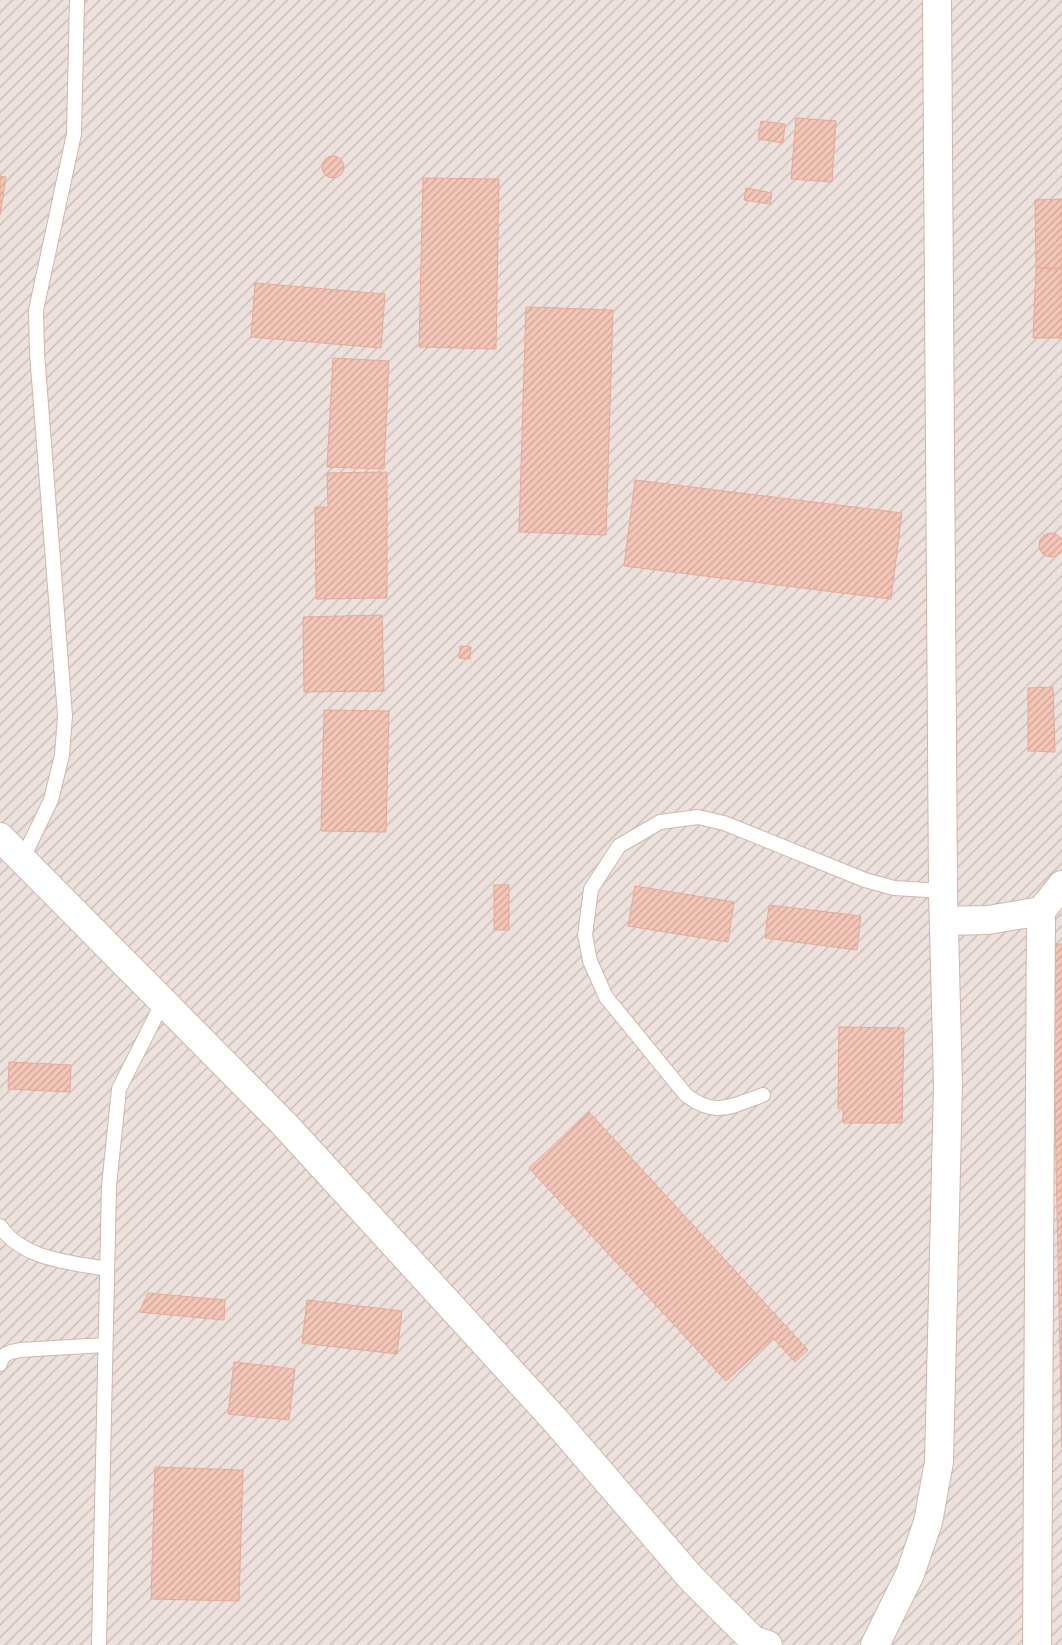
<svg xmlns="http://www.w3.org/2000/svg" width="1062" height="1645" viewBox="0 0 1062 1645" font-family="Raleway,sans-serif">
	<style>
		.industrial { fill: url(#industrial-furrows) }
		.building { fill: url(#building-hatch); stroke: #e7a997 }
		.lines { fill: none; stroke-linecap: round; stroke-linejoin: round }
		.lane-casing { stroke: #d1b6aa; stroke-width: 16 }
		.street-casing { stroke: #d1b6aa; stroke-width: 30 }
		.lane { stroke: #fff; stroke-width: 14 }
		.street { stroke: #fff; stroke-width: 28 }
	</style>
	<defs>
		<pattern id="industrial-furrows" width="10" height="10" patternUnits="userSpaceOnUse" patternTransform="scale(1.25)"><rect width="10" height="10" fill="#ece1dc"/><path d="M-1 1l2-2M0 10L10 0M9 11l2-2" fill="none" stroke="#c4b9b4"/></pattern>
		<pattern id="building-hatch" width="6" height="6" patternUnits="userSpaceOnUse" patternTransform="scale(1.25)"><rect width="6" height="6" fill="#f4c6b7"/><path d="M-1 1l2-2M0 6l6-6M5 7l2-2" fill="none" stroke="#caa397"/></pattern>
	</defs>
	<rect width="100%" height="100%" fill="#fdeee1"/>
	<rect class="industrial" x="0" y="0" width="1062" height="1645"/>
	<g class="building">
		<polygon points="796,118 836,121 832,182 791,179"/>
		<polygon points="761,121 785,124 783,143 758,139"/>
		<circle cx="333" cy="167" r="11"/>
		<polygon points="0,176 6,177 0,215"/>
		<polygon points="423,178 499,179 496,349 419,347"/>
		<polygon points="746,188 772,193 770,204 744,200"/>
		<polygon points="1062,199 1062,268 1036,268 1035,200"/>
		<polygon points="1036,268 1062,269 1062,338 1033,338"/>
		<polygon points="255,283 385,294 381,348 251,337"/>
		<polygon points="526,307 613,310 606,535 519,532"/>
		<polygon points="333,358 389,361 384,469 327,467"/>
		<polygon points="387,472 387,598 316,599 315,507 328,507 327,473"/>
		<polygon points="635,480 902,513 891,599 624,566"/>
		<circle cx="1051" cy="545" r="12"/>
		<polygon points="382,615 384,691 304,692 303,617"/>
		<polygon points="460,646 471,647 470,659 459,658"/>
		<polygon points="1053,687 1055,752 1028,751 1028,688"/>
		<polygon points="324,710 389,711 386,832 321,831"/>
		<rect x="494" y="885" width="15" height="45"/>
		<polygon points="635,886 734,902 728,942 628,926"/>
		<polygon points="769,905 861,916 857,950 765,938"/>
		<polygon points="1054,944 1062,944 1062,1448 1053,1014"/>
		<polygon points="839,1027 904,1028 902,1123 843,1123 843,1108 838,1108"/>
		<polygon points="9,1062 71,1065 70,1092 8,1089"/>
		<polygon points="589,1112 808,1350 795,1362 773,1338 726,1381 529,1168"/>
		<polygon points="148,1293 225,1300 224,1320 139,1312"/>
		<polygon points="307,1300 402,1311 397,1354 302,1343"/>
		<polygon points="234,1362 295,1369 289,1420 228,1414"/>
		<polygon points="155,1467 243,1470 239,1601 151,1599"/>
	</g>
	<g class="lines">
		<g class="lane-casing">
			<g id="lane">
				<polyline points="22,860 51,800 62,755 65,716 37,353 36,310 74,134 77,0"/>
				<path d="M763 1095C731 1106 716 1118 686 1095L606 997 590 961 585 935 591 889 619 846 660 822 698 817 724 823 865 880 894 888 943 891"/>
				<path d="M0 1226C23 1260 70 1262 107 1269"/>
				<path d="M0 1364C2 1353 10 1352 20 1350L105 1345"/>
				<polyline points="99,1645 109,1186 119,1089 163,1002"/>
			</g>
		</g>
		<g class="street-casing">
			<g id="street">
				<polyline points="0,837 285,1125 555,1420 691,1578 753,1640 768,1645"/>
				<polyline points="944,921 988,920 1041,911 1062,885"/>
				<polyline points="875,1645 910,1574 928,1522 939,1462 948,1084 943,891 937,0"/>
				<polyline points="1037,1645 1041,911"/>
			</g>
		</g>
		<use href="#lane" class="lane"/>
		<use href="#street" class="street"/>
	</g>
</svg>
